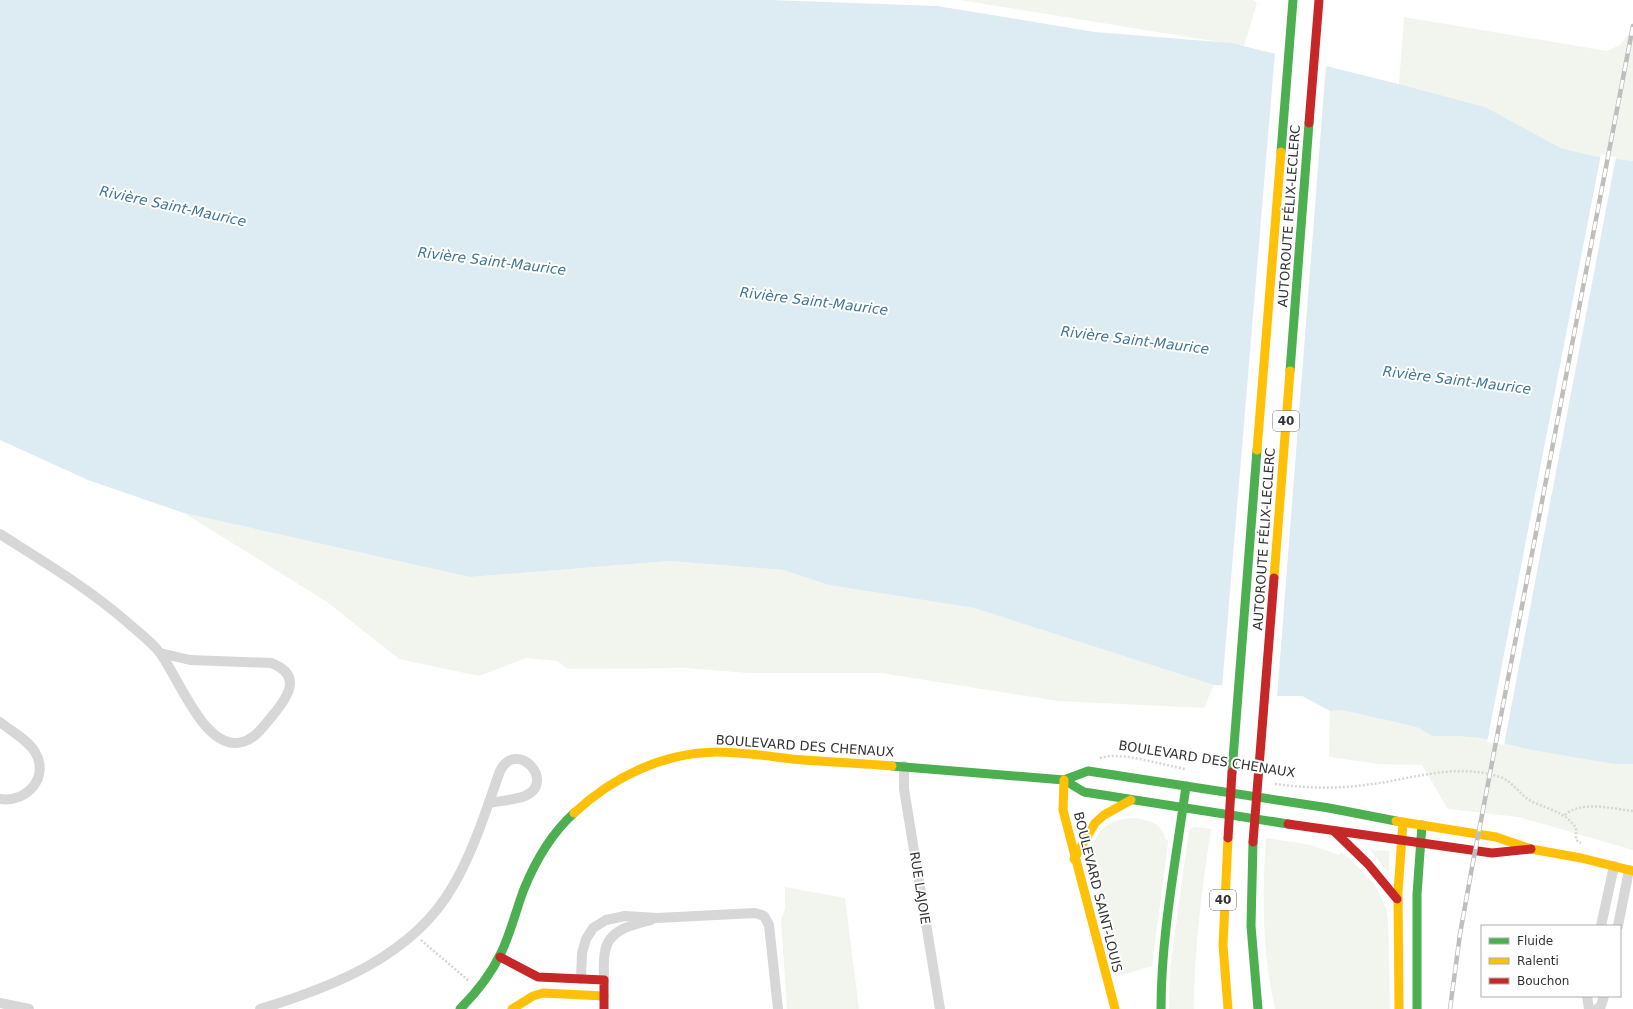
<svg xmlns="http://www.w3.org/2000/svg" width="1633" height="1009" viewBox="0 0 1633 1009" font-family="'DejaVu Sans',sans-serif">
	<style>
		.green { fill: #f1f5ed }
		.water { fill: #ddebf3 }
		.pier { fill: #fff }
		.lines { fill: none; stroke-linecap: round; stroke-linejoin: round }
		.path { stroke: #d6d6d6; stroke-width: 2.5; stroke-dasharray: 2 2; stroke-linecap: butt }
		.street { stroke: #d7d7d7; stroke-width: 10 }
		.fast { stroke: #4caf50; stroke-width: 9 }
		.slow { stroke: #ffc107; stroke-width: 9 }
		.jam { stroke: #c62828; stroke-width: 9 }
		.rail-casing { stroke: #bebebe; stroke-width: 4.5 }
		.rail { stroke: #fff; stroke-width: 3; stroke-dasharray: 9; stroke-linecap: butt }
		.fast-bridge { stroke: #4caf50; stroke-width: 9 }
		.slow-bridge { stroke: #ffc107; stroke-width: 9 }
		.jam-bridge { stroke: #c62828; stroke-width: 9 }
		.labels { text-anchor: middle; dominant-baseline: central; stroke-width: 4; stroke-linejoin: round; paint-order: stroke }
		.shield { fill: #fff; stroke: #707070; stroke-width: 1 }
		.shield-label { font-size: 12px; font-weight: bold; fill: #333 }
		.street-label { font-size: 13px; fill: #333; stroke: #fff }
		.water-label { font-size: 14px; font-style: italic; fill: #3f7597; stroke: #fff }
	</style>
	<rect width="100%" height="100%" fill="#fff"/>
	<g class="green">
		<polygon points="960,0 1253,0 1257,3 1244,46"/>
		<polygon points="1404,17 1607,51 1620,45 1633,29 1633,161 1594,156 1561,148 1485,107 1399,84"/>
		<polygon points="184,513 470,577 670,561 783,570 829,585 974,608 1214,685 1204,708 1058,701 881,673 749,673 686,668 568,669 557,661 526,658 479,676 399,659 327,602"/>
		<polygon points="1341,710 1400,723 1419,728 1633,757 1633,850 1519,817 1448,809 1422,765 1379,764 1329,757 1330,711"/>
		<path d="M1135 818C1148 820 1163 823 1165 839L1168 840V843L1152 966 1122 975 1092 862C1091 833 1107 818 1135 818Z"/>
		<path d="M1194 827 1211 829C1202 889 1194 948 1194 1009H1169L1170 969 1189 830Z"/>
		<path d="M1266 838 1311 845 1339 855 1341 852 1349 858 1374 884 1386 908 1388 919 1390 1009H1275C1262 948 1262 899 1266 838Z"/>
		<polygon points="1370,850 1389,851 1389,872 1387,871"/>
		<polygon points="785,887 845,898 859,1009 787,1009 781,920 785,909"/>
	</g>
	<polygon class="water" points="0,0 771,0 937,6 1095,32 1231,43 1399,84 1485,107 1561,148 1594,156 1633,161 1633,764 1614,764 1527,749 1482,738 1459,736 1432,736 1419,728 1400,723 1341,710 1330,711 1302,696 1276,696 1237,686 1214,685 974,608 829,585 783,570 670,561 470,577 184,513 88,480 0,440"/>
	<g class="pier">
		<polygon points="1275,52 1326,64 1277,698 1265,696 1251,691 1222,687"/>
		<polygon points="1601,154 1616,157 1504,745 1487,742"/>
	</g>
	<g class="lines">
		<g class="path">
			<path d="M1100 758C1121 751 1162 765 1185 769"/>
			<path d="M1275 784C1305 788 1335 789 1365 785 1410 780 1455 762 1500 777 1514 782 1520 796 1533 802 1550 810 1565 812 1576 828V840L1581 843"/>
			<path d="M1565 815C1581 800 1613 809 1633 811"/>
			<polyline points="421,940 469,981"/>
		</g>
		<g class="street">
			<path d="M0 534C44 562 88 588 127 622 138 632 152 642 160 653 178 677 202 743 235 743 253 743 263 727 273 715 288 697 303 675 271 663L190 660 160 653"/>
			<path d="M0 722C11 731 28 740 35 752 50 777 27 803 0 799"/>
			<polyline points="904,766 904,789 940,1009"/>
			<polyline points="1601,926 1614,866"/>
			<polyline points="1618,926 1629,870"/>
			<polyline points="581,979 582,953 586,939 593,928 606,920 625,916 657,918 755,913 764,916 769,925 778,1009"/>
			<path d="M604 980C604 971 603 961 605 952 608 929 633 925 651 920"/>
			<polyline points="1587,996 1589,1009"/>
			<polyline points="0,1003 29,1009"/>
			<path d="M260 1009C333 987 413 956 453 886 474 850 486 810 500 771 517 738 557 782 525 796 514 800 500 801 489 803"/>
			<polyline points="1597,1009 1601,1006 1604,996"/>
		</g>
		<g class="fast">
			<polyline points="1281,152 1293,0"/>
			<polyline points="892,766 1064,780 1084,792 1288,824"/>
			<polyline points="1232,772 1257,450"/>
			<polyline points="1064,780 1088,771 1329,808 1396,821"/>
			<polyline points="1253,842 1251,926 1258,1009"/>
			<path d="M460 1009C477 992 491 974 501 953 511 932 516 910 524 889 535 862 552 833 574 813"/>
			<path d="M1161 1009C1161 935 1176 860 1186 786"/>
			<polyline points="1417,1009 1417,894 1422,825"/>
		</g>
		<g class="slow">
			<polyline points="1257,450 1281,152"/>
			<polyline points="1064,780 1063,810 1115,1009"/>
			<path d="M574 813C613 777 662 753 716 752 742 752 767 756 792 759 825 762 859 763 892 766"/>
			<polyline points="1396,821 1496,837 1531,849 1581,858 1633,871"/>
			<polyline points="1228,838 1223,945 1228,1009"/>
			<polyline points="1074,859 1095,823 1104,815 1131,800"/>
			<polyline points="512,1009 533,996 543,993 604,996"/>
			<polyline points="1399,1009 1398,892 1403,822"/>
		</g>
		<g class="jam">
			<polyline points="1288,824 1492,853 1531,849"/>
			<polyline points="1334,831 1368,864 1397,899"/>
			<polyline points="500,957 538,977 604,980 604,1009"/>
		</g>
		<g class="rail-casing">
			<polyline id="rail" points="1450,1009 1460,934 1473,862 1633,26"/>
		</g>
		<use href="#rail" class="rail"/>
		<polyline class="fast-bridge" points="1290,371 1309,123"/>
		<polyline class="slow-bridge" points="1274,578 1290,371"/>
		<g class="jam-bridge">
			<polyline points="1309,123 1319,0"/>
			<polyline points="1228,838 1232,772"/>
			<polyline points="1253,842 1274,578"/>
		</g>
	</g>
	<g class="labels">
		<g class="shield">
			<rect x="1273" y="411" width="26" height="20" rx="3"/>
			<rect x="1210" y="890" width="26" height="20" rx="3"/>
		</g>
		<g class="shield-label">
			<text x="1286" y="421">40</text>
			<text x="1223" y="900">40</text>
		</g>
		<g class="street-label">
			<text transform="translate(1289 216) rotate(-86)">AUTOROUTE FÉLIX-LECLERC</text>
			<text transform="translate(1264 539) rotate(-86)">AUTOROUTE FÉLIX-LECLERC</text>
			<text transform="translate(805 746) rotate(4)">BOULEVARD DES CHENAUX</text>
			<text transform="translate(1207 759) rotate(9)">BOULEVARD DES CHENAUX</text>
			<text transform="translate(920 888) rotate(81)">RUE LAJOIE</text>
			<text transform="translate(1098 892) rotate(76)">BOULEVARD SAINT-LOUIS</text>
		</g>
		<g class="water-label">
			<text transform="translate(173 206) rotate(12)">Rivière Saint-Maurice</text>
			<text transform="translate(492 261) rotate(7)">Rivière Saint-Maurice</text>
			<text transform="translate(814 301) rotate(7)">Rivière Saint-Maurice</text>
			<text transform="translate(1135 340) rotate(7)">Rivière Saint-Maurice</text>
			<text transform="translate(1457 380) rotate(7)">Rivière Saint-Maurice</text>
		</g>
	</g>
	<rect x="1481" y="925" width="140" height="72" fill="#ffffff" stroke="#adadad"/>
	<rect x="1489" y="938" width="20" height="6" fill="#4caf50" stroke="#adadad"/>
	<text x="1517" y="945" font-size="12" fill="#333333">Fluide</text>
	<rect x="1489" y="958" width="20" height="6" fill="#ffc107" stroke="#adadad"/>
	<text x="1517" y="965" font-size="12" fill="#333333">Ralenti</text>
	<rect x="1489" y="978" width="20" height="6" fill="#c62828" stroke="#adadad"/>
	<text x="1517" y="985" font-size="12" fill="#333333">Bouchon</text>
</svg>
